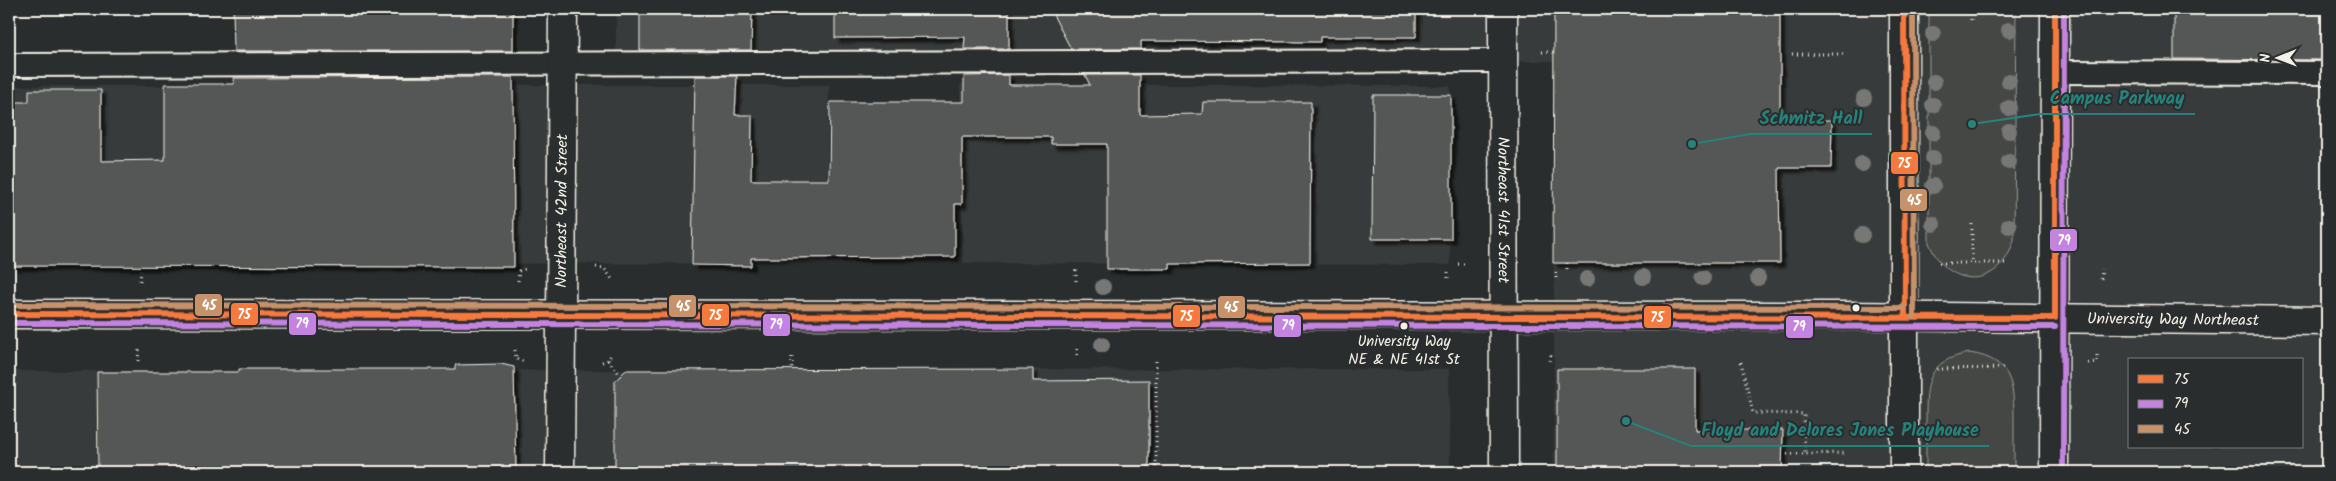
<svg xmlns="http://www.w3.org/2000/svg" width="2336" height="481" viewBox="0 0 2336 481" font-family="Kalam,sans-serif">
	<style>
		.built { fill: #373a3a; fill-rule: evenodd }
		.park { fill: #444645; stroke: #9c9c96 }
		.building { fill: #555756; stroke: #f4f1e8; filter: url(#shadow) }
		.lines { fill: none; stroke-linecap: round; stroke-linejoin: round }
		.service-casing { stroke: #f4f1e8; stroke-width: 26 }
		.minor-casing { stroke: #f4f1e8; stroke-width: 31 }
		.tertiary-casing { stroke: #f4f1e8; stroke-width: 31 }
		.path { stroke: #f4f1e8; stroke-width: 3; stroke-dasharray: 1 4; stroke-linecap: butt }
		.service { stroke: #2a2d2e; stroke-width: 22 }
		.minor { stroke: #2a2d2e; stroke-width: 28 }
		.tertiary { stroke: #2a2d2e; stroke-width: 28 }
		.bus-1-casing { stroke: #2a2d2e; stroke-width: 10 }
		.bus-2-casing { stroke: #2a2d2e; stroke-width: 10 }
		.bus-3-casing { stroke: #2a2d2e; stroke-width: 10 }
		.bus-1 { stroke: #f6793e; stroke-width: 6 }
		.bus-2 { stroke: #c483df; stroke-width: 6 }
		.bus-3 { stroke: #c7916a; stroke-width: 6 }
		.tree { fill: #777875 }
		.bus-dot { fill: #f4f1e8; stroke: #2a2d2e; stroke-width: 2 }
		.labels { text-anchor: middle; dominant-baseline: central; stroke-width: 4; stroke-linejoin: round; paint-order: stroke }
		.bus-label { font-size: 15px; fill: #f4f1e8; stroke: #2a2d2e }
		.street-label { font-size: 16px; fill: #f4f1e8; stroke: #2a2d2e }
		.leader { fill: none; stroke: #26827a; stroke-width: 2 }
		.callout-dot { fill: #26827a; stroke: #2a2d2e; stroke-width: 2 }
		.callout-label { font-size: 18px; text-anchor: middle; font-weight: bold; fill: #26827a; stroke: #2a2d2e; stroke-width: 4; stroke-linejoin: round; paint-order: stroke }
		.line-badge { stroke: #2a2d2e; stroke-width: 2 }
		.badge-label { font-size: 14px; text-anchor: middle; font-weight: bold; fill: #fff }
	</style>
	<defs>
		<filter id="shadow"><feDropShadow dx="4.5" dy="4.5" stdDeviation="1" flood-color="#0009"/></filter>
	</defs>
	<rect width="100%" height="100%" fill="#2a2d2e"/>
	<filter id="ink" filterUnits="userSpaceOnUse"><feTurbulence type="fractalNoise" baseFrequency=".02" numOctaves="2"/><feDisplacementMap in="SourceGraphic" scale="10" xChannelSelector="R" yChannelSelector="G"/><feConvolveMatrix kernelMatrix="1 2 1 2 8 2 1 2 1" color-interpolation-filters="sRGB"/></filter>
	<g filter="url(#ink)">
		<g class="built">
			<polygon points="234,9 512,9 512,85 829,85 826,263 9,265 9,86 233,86"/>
			<path d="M616 9H2327V472H1554V61H616ZM2130 360H2302V447H2130Z"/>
			<polygon points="960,84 1450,86 1450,265 963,263"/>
			<polygon points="1449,369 1450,472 9,472 9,371"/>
		</g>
		<g class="park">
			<path d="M1929 9H2016L2014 240C2000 290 1948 290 1929 243Z"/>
			<path d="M1970 353C2013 360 2014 385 2014 422 2014 438 2014 455 2014 472H1926C1926 455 1926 438 1926 421 1926 384 1926 360 1970 353Z"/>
		</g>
		<g class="building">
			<polygon points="233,9 513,9 513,51 234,51"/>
			<polygon points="640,9 752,9 751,50 640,50"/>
			<polygon points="835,9 1009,9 1009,49 964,49 965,37 835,38"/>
			<polygon points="1050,9 1416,9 1416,37 1320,37 1320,42 1141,41 1141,49 1071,49"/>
			<polygon points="1554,9 1780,9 1780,121 1832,120 1831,168 1779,168 1780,263 1553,263"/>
			<polygon points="2174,9 2327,9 2327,60 2174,59"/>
			<polygon points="1009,75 1009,85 1090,85 1085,75 1140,75 1140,115 1202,114 1203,102 1311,102 1310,263 1170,264 1170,269 1107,269 1107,144 1051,144 1051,137 962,137 962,204 955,204 955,257 751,258 751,266 692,265 695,76 737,76 735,115 752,115 751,180 829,180 830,102 964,102 964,76"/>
			<polygon points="513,77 514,267 9,266 9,102 29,102 29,90 101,90 101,161 165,160 165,84 234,84 234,78"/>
			<polygon points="1373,95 1451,95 1451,239 1372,239"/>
			<polygon points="501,364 514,367 516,472 456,472 456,469 379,470 379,472 98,472 97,372 239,372 239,369 455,369 455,365"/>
			<polygon points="1033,369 1033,381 1149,380 1149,472 615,472 615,381 626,370"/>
			<polygon points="1557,369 1695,369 1695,430 1783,430 1782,472 1557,472"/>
		</g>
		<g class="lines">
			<g class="service-casing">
				<g id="service">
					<polyline points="9,65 1503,61"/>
					<polyline points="2056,72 2327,73"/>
				</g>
			</g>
			<g class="minor-casing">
				<g id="minor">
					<path id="s1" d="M1503 9 1504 472"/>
				</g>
			</g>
			<g class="tertiary-casing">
				<g id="tertiary">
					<polyline points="1904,9 1904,472"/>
					<path id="s2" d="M9 314 1841 316 2327 321"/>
					<path id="s3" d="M560 472 563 9"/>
					<polyline points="2054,472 2055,9"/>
				</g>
			</g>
			<g class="path">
				<polyline points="1971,20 1971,9"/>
				<polyline points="1542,52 1554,52"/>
				<polyline points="1792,54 1846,54"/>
				<polyline points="1972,224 1972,263"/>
				<polyline points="1567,263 1567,270"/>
				<polyline points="1939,263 2005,263"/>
				<polyline points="1458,264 1468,264"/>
				<polyline points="596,267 604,268 612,279"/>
				<polyline points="1076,270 1076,283"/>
				<polyline points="1448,272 1448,281"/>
				<polyline points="1556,278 1556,270"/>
				<polyline points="2101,279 2102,269"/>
				<polyline points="140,281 141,271"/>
				<polyline points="518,281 519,271 528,268"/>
				<polyline points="1077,349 1077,359"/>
				<polyline points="515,350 516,359 526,362"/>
				<polyline points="792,357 792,370"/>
				<polyline points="608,360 621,376"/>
				<polyline points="138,361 139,350"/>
				<polyline points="1550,361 1551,354"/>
				<polyline points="602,362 608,360 612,353"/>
				<polyline points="1741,362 1753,413 1804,414 1805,454 1844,453"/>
				<polyline points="2088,363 2097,362 2097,352"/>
				<polyline points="1937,369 2003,368"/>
				<polyline points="1782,454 1805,454"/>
				<polyline points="1156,472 1156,360"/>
			</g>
			<use href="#service" class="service"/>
			<use href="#minor" class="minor"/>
			<use href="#tertiary" class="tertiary"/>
			<g class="bus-1-casing">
				<g id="bus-1">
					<polyline points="1904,9 1905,317"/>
					<polyline points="9,314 2055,318 2055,9"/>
				</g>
			</g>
			<g class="bus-2-casing">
				<g id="bus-2">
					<polyline points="9,323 2055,327"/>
					<polyline points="2063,472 2064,9"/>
				</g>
			</g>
			<g class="bus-3-casing">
				<g id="bus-3">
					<polyline points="1913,9 1914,317"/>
					<polyline points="9,305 1905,308"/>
				</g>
			</g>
			<use href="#bus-1" class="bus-1"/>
			<use href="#bus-2" class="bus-2"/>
			<use href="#bus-3" class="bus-3"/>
		</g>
		<g class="tree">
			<circle cx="2009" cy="30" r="8"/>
			<circle cx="1933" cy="34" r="8"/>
			<circle cx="2009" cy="81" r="8"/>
			<circle cx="1934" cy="82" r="8"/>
			<circle cx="1864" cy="98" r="8"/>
			<circle cx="1933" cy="105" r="8"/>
			<circle cx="2009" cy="108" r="8"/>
			<circle cx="2009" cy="131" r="8"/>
			<circle cx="1933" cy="133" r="8"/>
			<circle cx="1933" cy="158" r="8"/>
			<circle cx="2009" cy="162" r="8"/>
			<circle cx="1862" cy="164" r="8"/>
			<circle cx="1933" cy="186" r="8"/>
			<circle cx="1933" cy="224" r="8"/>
			<circle cx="2009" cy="226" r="8"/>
			<circle cx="1862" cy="235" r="8"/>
			<circle cx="1643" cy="277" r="8"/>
			<circle cx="1703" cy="278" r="8"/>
			<circle cx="1758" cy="278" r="8"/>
			<circle cx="1587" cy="279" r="8"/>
			<circle cx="1103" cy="287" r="8"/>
			<circle cx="1102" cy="345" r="8"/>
		</g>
	</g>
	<g class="bus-dot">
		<circle cx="1856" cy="308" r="4.5"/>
		<circle cx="1404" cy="326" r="4.5"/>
	</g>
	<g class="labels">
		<g class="bus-label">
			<text x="1404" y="342">University Way<tspan x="1404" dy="18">NE &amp; NE 41st St</tspan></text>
		</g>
		<g class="street-label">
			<text stroke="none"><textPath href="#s3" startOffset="261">Northeast 42nd Street</textPath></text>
			<text stroke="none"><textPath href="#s1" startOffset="201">Northeast 41st Street</textPath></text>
			<text stroke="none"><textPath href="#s2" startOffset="2164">University Way Northeast</textPath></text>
		</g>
	</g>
	<path class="leader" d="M1972 124L2040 114H2195M1692 144L1750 134H1872M1626 421L1691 446H1989"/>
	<g class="callout-dot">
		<circle cx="1972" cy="124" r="5"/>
		<circle cx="1692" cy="144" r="5"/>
		<circle cx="1626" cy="421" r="5"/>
	</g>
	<g class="callout-label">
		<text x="2117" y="104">Campus Parkway</text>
		<text x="1811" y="124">Schmitz Hall</text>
		<text x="1840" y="436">Floyd and Delores Jones Playhouse</text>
	</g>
	<g class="line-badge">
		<rect x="1890" y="151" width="29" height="24" rx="5" fill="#f6793e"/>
		<rect x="1899" y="188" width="29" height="24" rx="5" fill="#c7916a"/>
		<rect x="2049" y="228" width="29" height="24" rx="5" fill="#c483df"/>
		<rect x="194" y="293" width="29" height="24" rx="5" fill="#c7916a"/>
		<rect x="668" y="294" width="29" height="24" rx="5" fill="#c7916a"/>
		<rect x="1217" y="295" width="29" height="24" rx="5" fill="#c7916a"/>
		<rect x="230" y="302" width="29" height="24" rx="5" fill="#f6793e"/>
		<rect x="701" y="303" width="29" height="24" rx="5" fill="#f6793e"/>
		<rect x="1172" y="304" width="29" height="24" rx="5" fill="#f6793e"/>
		<rect x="1643" y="305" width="29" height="24" rx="5" fill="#f6793e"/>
		<rect x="288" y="312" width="29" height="24" rx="5" fill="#c483df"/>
		<rect x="762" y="313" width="29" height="24" rx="5" fill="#c483df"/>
		<rect x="1273" y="314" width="29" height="24" rx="5" fill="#c483df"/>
		<rect x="1785" y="315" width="29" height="24" rx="5" fill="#c483df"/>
	</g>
	<g class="badge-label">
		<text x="1904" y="168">75</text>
		<text x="1914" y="205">45</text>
		<text x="2064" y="245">79</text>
		<text x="209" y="310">45</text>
		<text x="683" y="311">45</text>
		<text x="1231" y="312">45</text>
		<text x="244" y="319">75</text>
		<text x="715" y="320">75</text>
		<text x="1186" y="321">75</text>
		<text x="1657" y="322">75</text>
		<text x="302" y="328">79</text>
		<text x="776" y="329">79</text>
		<text x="1288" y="330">79</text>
		<text x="1799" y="331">79</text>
	</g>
	<rect width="2336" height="481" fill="none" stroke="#2a2d2e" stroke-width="30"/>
	<rect x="15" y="15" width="2306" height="451" fill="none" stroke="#f4f1e8" stroke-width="2" filter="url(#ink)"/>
	<rect x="2128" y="358" width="175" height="90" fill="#2a2d2e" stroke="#7b7b78"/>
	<rect x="2138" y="375" width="25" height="8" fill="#f6793e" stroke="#7b7b78"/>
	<text x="2174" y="384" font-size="15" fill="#f4f1e8">75</text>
	<rect x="2138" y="400" width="25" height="8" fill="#c483df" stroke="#7b7b78"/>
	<text x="2174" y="408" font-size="15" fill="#f4f1e8">79</text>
	<rect x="2138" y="425" width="25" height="8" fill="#c7916a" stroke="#7b7b78"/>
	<text x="2174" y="434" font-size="15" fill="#f4f1e8">45</text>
	<g transform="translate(2278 58) rotate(269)" stroke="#2a2d2e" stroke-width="4" paint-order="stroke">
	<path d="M0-4L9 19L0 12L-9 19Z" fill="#f4f1e8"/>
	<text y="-8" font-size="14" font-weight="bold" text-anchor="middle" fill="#f4f1e8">N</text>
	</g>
</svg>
